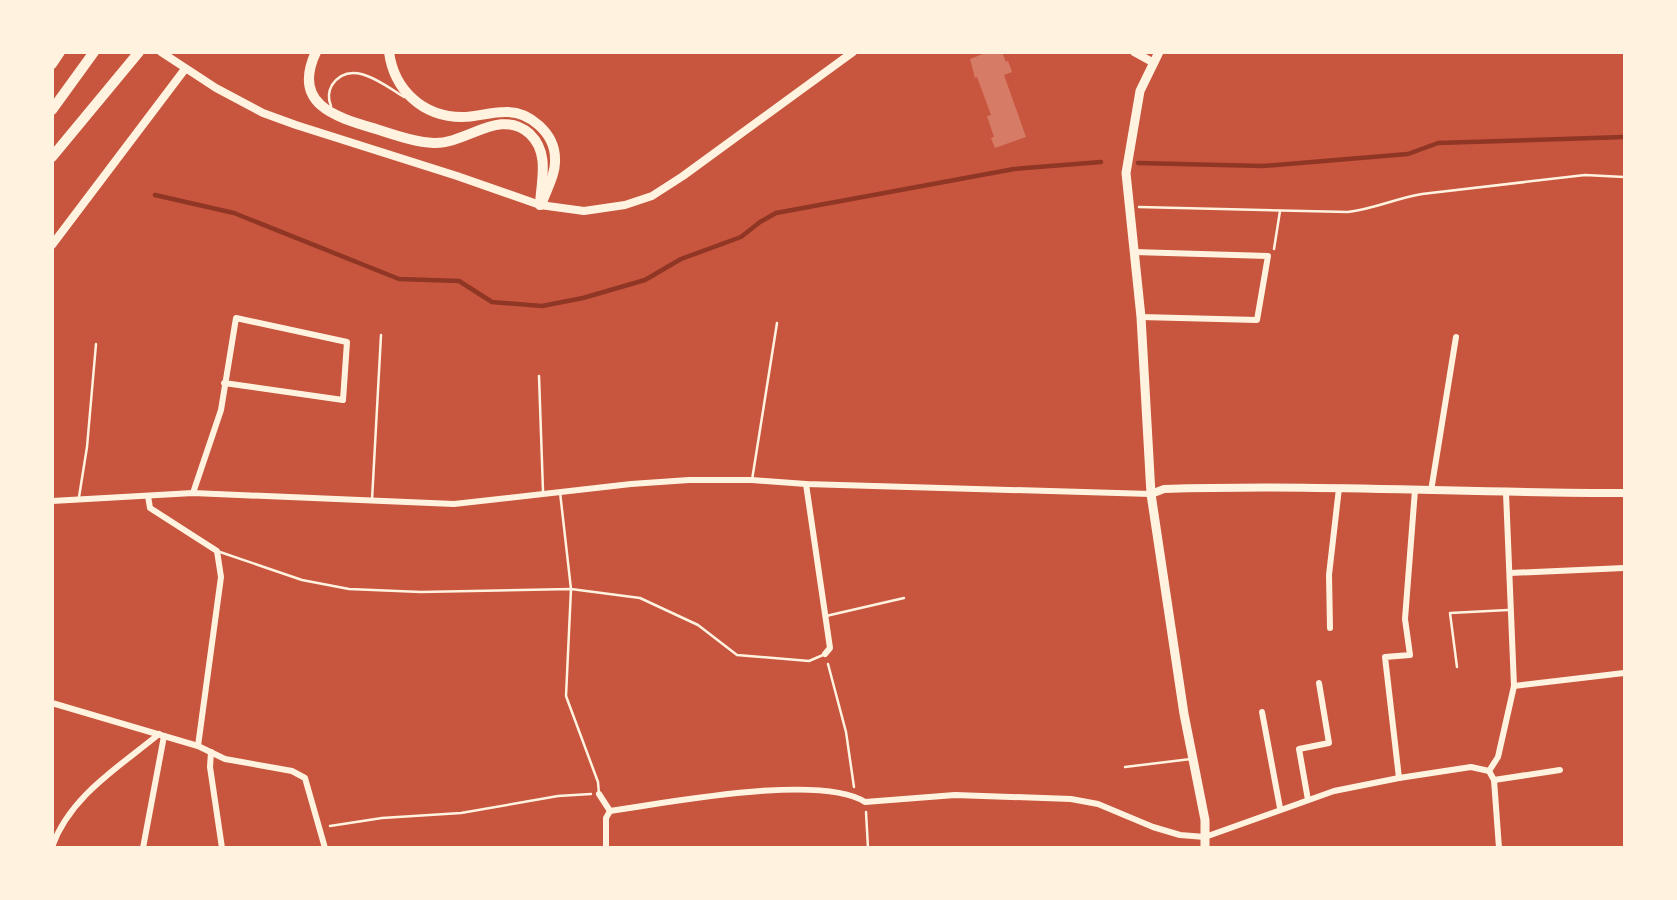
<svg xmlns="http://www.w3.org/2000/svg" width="1677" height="900" viewBox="0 0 1677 900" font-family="Lato,sans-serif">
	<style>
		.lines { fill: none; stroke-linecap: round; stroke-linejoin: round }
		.stream { stroke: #8f3625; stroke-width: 4.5 }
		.building { fill: #d67c66 }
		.path { stroke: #fff3e0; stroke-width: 2.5 }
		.service { stroke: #fff3e0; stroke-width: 2.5 }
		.minor { stroke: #fff3e0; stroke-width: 6 }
		.tertiary { stroke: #fff3e0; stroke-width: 8 }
		.secondary { stroke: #fff3e0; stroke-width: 9 }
		.motorway { stroke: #fff3e0; stroke-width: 10 }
	</style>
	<rect width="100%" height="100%" fill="#c8553d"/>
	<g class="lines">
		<g class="stream">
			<polyline points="1138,163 1263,166 1408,154 1438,143 1624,137"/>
			<polyline points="155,195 234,213 399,279 459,281 492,302 542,306 583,298 645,280 681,259 741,237 760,222 776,213 1014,169 1101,162"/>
		</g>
	</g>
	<polygon class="building" points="988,52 1002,52 1006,62 1008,61 1012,72 1004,75 1026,137 995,148 991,138 994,137 987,116 991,115 977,77 975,78 970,59"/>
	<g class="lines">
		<g class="path">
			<path d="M1139 207 1348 212C1374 209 1397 198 1422 194L1585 175 1624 177"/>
			<polyline points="1274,249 1280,211"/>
			<polyline points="828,664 846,732 854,787"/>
			<polyline points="866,812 868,848"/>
			<polyline points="330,826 382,818 461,813 558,796 591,794"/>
		</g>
		<g class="service">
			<polyline points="356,52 364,52"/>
			<path d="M331 106C328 99 328 92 332 85 351 57 384 85 404 97"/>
			<polyline points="539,376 543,491"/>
			<polyline points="752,480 777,323"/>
			<polyline points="560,492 571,589 566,696 598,782 599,794"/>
			<polyline points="79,497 87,447 96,344"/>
			<polyline points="372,500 381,335"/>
			<polyline points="220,552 302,580 349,589 421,592 571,589 640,598 698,625 737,655 809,661 823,655"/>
			<polyline points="826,616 904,598"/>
			<polyline points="1457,667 1450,613 1508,610"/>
			<polyline points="1125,767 1191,759"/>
		</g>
		<g class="minor">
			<polyline points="1134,252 1268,256 1257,320 1141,317"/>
			<polyline points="806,484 830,648 825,654"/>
			<polyline points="1431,491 1456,337"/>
			<polyline points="193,493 221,410 236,318 347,342 343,400 224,383"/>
			<polyline points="148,496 150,508 217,551 221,577 198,746"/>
			<polyline points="52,501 193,493 454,504 631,484 689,480 752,480 806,484 1151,494"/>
			<polyline points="1510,573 1624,568"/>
			<polyline points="1330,628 1329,575 1339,488"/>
			<polyline points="1514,686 1624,673"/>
			<polyline points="52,703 198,746 225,759 292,771 305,778 325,848"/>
			<polyline points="1262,712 1280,808"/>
			<polyline points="211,752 210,767 222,848"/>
			<polyline points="1489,771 1498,757 1514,686 1506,493"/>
			<polyline points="1399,778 1385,657 1410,655 1405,619 1415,490"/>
			<polyline points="1494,780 1560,770"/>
			<polyline points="599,794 610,811"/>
			<polyline points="1308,800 1299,749 1329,743 1319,683"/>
			<path d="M610 811C667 803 820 773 865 802L955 795 1071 799 1098 804 1153 827 1180 835 1205 837 1334 791 1399 778 1471 767 1489 771 1494 780 1499 848"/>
			<path d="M52 847C70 796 119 767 159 734"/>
			<polyline points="143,848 164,736"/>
			<polyline points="606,848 606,818 610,811"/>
		</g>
		<g class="tertiary">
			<polyline points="161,52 216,88 263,113 296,125 457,176 540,205 584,211 625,205 652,196 683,176 853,52"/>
			<polyline points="1134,52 1154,63"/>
			<polyline points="52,245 185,69"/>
			<path d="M1151 494 1164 489C1317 484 1471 493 1624 493"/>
		</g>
		<polyline class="secondary" points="1159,52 1140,91 1126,173 1141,317 1151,494 1184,714 1205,820 1205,848"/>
		<g class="motorway">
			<path d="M316 52C291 105 336 117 376 129 395 135 414 142 434 143 467 144 500 107 530 134 550 153 541 181 540 205"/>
			<path d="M389 52C394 90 423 117 462 117 476 117 490 112 505 112 529 111 555 133 555 159 556 172 548 187 543 200"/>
			<polyline points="52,64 60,52"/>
			<polyline points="52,110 94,52"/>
			<polyline points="52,157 139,52"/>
		</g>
	</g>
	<rect width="1677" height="900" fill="none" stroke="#fff3e0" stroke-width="108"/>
</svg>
